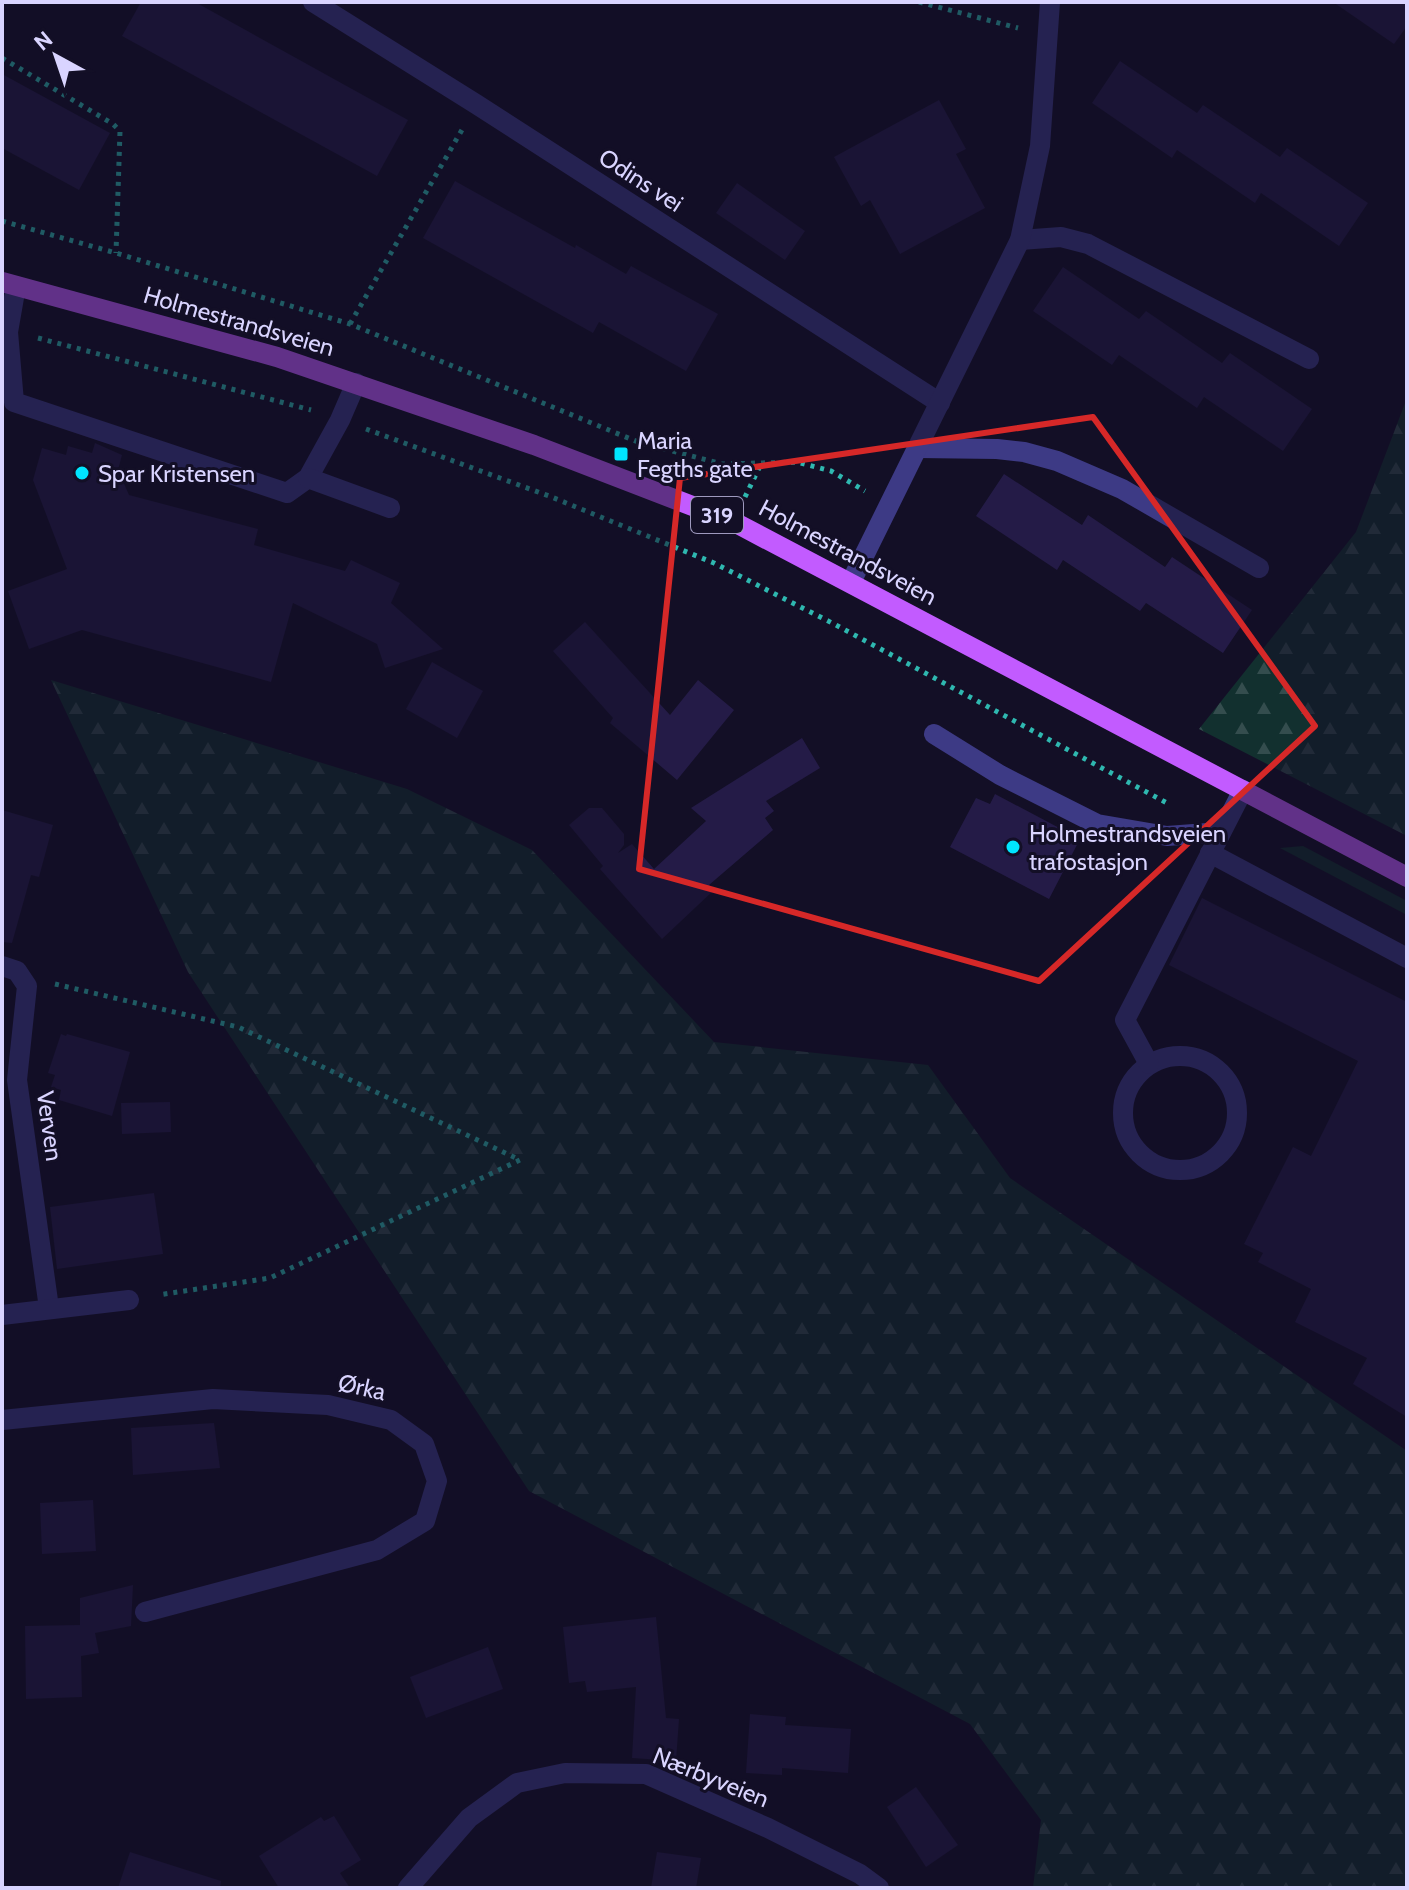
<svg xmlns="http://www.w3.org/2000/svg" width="1409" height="1890" viewBox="0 0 1409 1890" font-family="Cabin,sans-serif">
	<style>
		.green { fill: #12302f }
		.forest { fill: url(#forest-firs) }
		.building { fill: #241b47 }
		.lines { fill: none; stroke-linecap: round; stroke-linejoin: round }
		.path { stroke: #2fb8b0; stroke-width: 5; stroke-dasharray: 4 6; stroke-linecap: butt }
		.service { stroke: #3d3a85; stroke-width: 20 }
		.minor { stroke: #3d3a85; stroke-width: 20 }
		.primary { stroke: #c25bff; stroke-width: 20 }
		.marked { fill: none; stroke: #d62828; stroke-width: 6; stroke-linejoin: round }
		.poi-dot { fill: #00e5ff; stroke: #130f26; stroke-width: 3 }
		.labels { text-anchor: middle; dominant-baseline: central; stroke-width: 6; stroke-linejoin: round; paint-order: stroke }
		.shield { fill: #130f26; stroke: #9e99be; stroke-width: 2 }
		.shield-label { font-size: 22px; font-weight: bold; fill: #d9d4ff }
		.street-label { font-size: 24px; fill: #d9d4ff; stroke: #130f26 }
		.poi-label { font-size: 24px; fill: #d9d4ff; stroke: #130f26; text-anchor: start }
	</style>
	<defs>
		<pattern id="forest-firs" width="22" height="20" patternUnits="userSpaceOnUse" patternTransform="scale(2)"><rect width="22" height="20" fill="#12302f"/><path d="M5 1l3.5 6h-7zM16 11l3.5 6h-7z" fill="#344d4e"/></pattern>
	</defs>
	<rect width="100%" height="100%" fill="#130f26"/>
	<polygon class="green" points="1303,846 1407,901 1407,915 1280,848"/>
	<g class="forest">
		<polygon points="1407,398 1407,836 1199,729 1356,532"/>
		<polygon points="51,680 407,789 532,850 714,1042 928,1065 1010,1178 1407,1451 1407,1888 1033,1888 1041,1820 970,1724 529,1491 188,972"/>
	</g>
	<g class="building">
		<polygon points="141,2 195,2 408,120 377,176 122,36"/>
		<polygon points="1333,2 1407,2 1407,26 1394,44"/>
		<polygon points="1120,61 1197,113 1203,105 1280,157 1287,148 1368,203 1339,246 1261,193 1255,203 1177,150 1172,158 1092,103"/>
		<polygon points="2,74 110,133 79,190 2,148"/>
		<polygon points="939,100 966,149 956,154 985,208 900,254 870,200 861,206 834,157"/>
		<polygon points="455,181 575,248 576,245 626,274 631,266 718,314 686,371 599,322 593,333 423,238"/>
		<polygon points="737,183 805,231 785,260 716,213"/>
		<polygon points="1063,267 1139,319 1146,311 1222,363 1230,353 1312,409 1283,451 1204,397 1197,408 1119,355 1112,365 1033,311"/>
		<polygon points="95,443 122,455 118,470 129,495 258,529 254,545 345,571 351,560 400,583 391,603 443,649 385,668 377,644 293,603 271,682 82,630 29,649 8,591 67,569 33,480 42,448 66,455 68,446 92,453"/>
		<polygon points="1004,474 1082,525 1088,515 1165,567 1172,557 1252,610 1223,653 1146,603 1140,611 1063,560 1057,570 976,516"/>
		<polygon points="585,622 670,715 698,680 734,710 677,780 610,723 613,718 553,651"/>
		<polygon points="432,662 483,691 457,738 406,709"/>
		<polygon points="802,738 820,768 766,801 774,811 765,818 773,830 709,885 714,890 662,939 600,869 603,866 569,825 589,808 602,808 624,834 624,845 618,853 632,844 654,869 706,821 691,808"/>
		<polygon points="995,794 1080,839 1049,899 950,847 976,798 990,804"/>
		<polygon points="2,810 53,825 39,877 31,875 12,943 2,942"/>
		<polygon points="1202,898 1407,1002 1407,1417 1353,1384 1367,1358 1295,1322 1311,1289 1258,1262 1263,1253 1244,1244 1293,1147 1311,1156 1358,1061 1169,965"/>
		<polygon points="61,1034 66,1036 67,1034 130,1052 112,1116 59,1100 61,1090 51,1087 55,1075 48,1073"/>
		<polygon points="170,1102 171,1132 122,1134 121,1103"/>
		<polygon points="154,1193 163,1254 57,1269 50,1207"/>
		<polygon points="214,1423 220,1468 133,1475 131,1428"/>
		<polygon points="93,1500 96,1551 42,1554 40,1503"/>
		<polygon points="133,1585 131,1626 95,1633 99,1653 81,1656 82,1697 26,1699 25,1626 80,1625 80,1598"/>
		<polygon points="656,1617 666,1718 679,1719 676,1761 632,1758 636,1687 587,1692 585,1681 569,1683 563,1627"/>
		<polygon points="488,1647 503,1689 426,1718 410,1677"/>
		<polygon points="750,1714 786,1717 785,1725 851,1729 848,1773 782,1768 782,1775 746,1773"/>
		<polygon points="916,1787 958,1845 926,1867 887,1807"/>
		<polygon points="334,1816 361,1860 340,1873 350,1888 279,1888 259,1856 321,1817 324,1821"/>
		<polygon points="130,1852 221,1881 220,1888 118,1888"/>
		<polygon points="657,1852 701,1858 696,1888 651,1888"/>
	</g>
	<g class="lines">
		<g class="path">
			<polyline points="919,2 1018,28"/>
			<polyline points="2,58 113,124 120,131 116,253"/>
			<polyline points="2,221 116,253 350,324 638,442 722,464 797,462 831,471 865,491"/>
			<polyline points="350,324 463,128"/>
			<polyline points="38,338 311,410"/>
			<polyline points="366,429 549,496 714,563 834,624 1167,803"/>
			<polyline points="745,497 761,464"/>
			<polyline points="55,984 238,1027 520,1160 270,1278 158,1295"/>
		</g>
		<g class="service">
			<polyline points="1020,240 1061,237 1088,244 1309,359"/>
			<polyline points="16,286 8,332 14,402 287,493 308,478 340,420 356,383"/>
			<polyline points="918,448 997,449 1024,452 1057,461 1122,489 1259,568"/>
			<polyline points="308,478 390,508"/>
			<polyline points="934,734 1000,775 1097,824 1167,836 1221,832"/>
			<polyline points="1210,853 1407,958"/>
			<circle cx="1180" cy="1113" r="57"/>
			<polyline points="1149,1064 1125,1020 1243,790"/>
		</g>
		<g class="minor">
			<polyline points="313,2 476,104 940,403"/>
			<polyline points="851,582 1020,240 1040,146 1050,2"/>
			<polyline points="2,966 17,971 27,986 17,1080 49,1308"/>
			<polyline points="2,1315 129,1300"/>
			<polyline points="2,1420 213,1399 328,1405 391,1420 424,1444 437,1481 425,1521 377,1550 145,1612"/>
			<polyline points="408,1888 469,1818 517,1783 565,1773 646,1774 768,1828 860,1874 879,1888"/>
		</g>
		<polyline class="primary" points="2,282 277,357 534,445 734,522 1407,877"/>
	</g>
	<path d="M0 0H1409V1890H0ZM1093 417 1315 726 1039 981 639 869 680 478Z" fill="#130f26" fill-opacity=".55" fill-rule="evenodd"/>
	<path class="marked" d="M1093 417 1315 726 1039 981 639 869 680 478Z"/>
	<g class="poi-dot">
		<rect x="613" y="446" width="16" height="16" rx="4"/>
		<circle cx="82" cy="473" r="8"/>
		<circle cx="1013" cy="847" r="8"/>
	</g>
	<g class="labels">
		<rect class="shield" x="691" y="497" width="52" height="36" rx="6"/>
		<g class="shield-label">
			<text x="717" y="515">319</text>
		</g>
		<g class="street-label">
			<text transform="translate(641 180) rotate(33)">Odins vei</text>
			<text transform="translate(239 321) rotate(16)">Holmestrandsveien</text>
			<text transform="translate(848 552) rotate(28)">Holmestrandsveien</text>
			<text transform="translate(50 1126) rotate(82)">Verven</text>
			<text transform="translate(362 1387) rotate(13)">Ørka</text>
			<text transform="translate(711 1777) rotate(22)">Nærbyveien</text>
		</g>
		<g class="poi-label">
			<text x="637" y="440">Maria<tspan x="637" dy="28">Fegths gate</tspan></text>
			<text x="98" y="473">Spar Kristensen</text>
			<text x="1029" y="833">Holmestrandsveien<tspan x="1029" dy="28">trafostasjon</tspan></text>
		</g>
	</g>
	<rect width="1409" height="1890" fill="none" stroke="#d9d4ff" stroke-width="8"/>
	<g transform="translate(56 56) rotate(320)" stroke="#130f26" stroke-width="6" paint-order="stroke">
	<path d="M0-6L14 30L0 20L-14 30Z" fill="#d9d4ff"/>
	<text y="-12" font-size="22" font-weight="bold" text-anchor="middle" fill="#d9d4ff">N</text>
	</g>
</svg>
